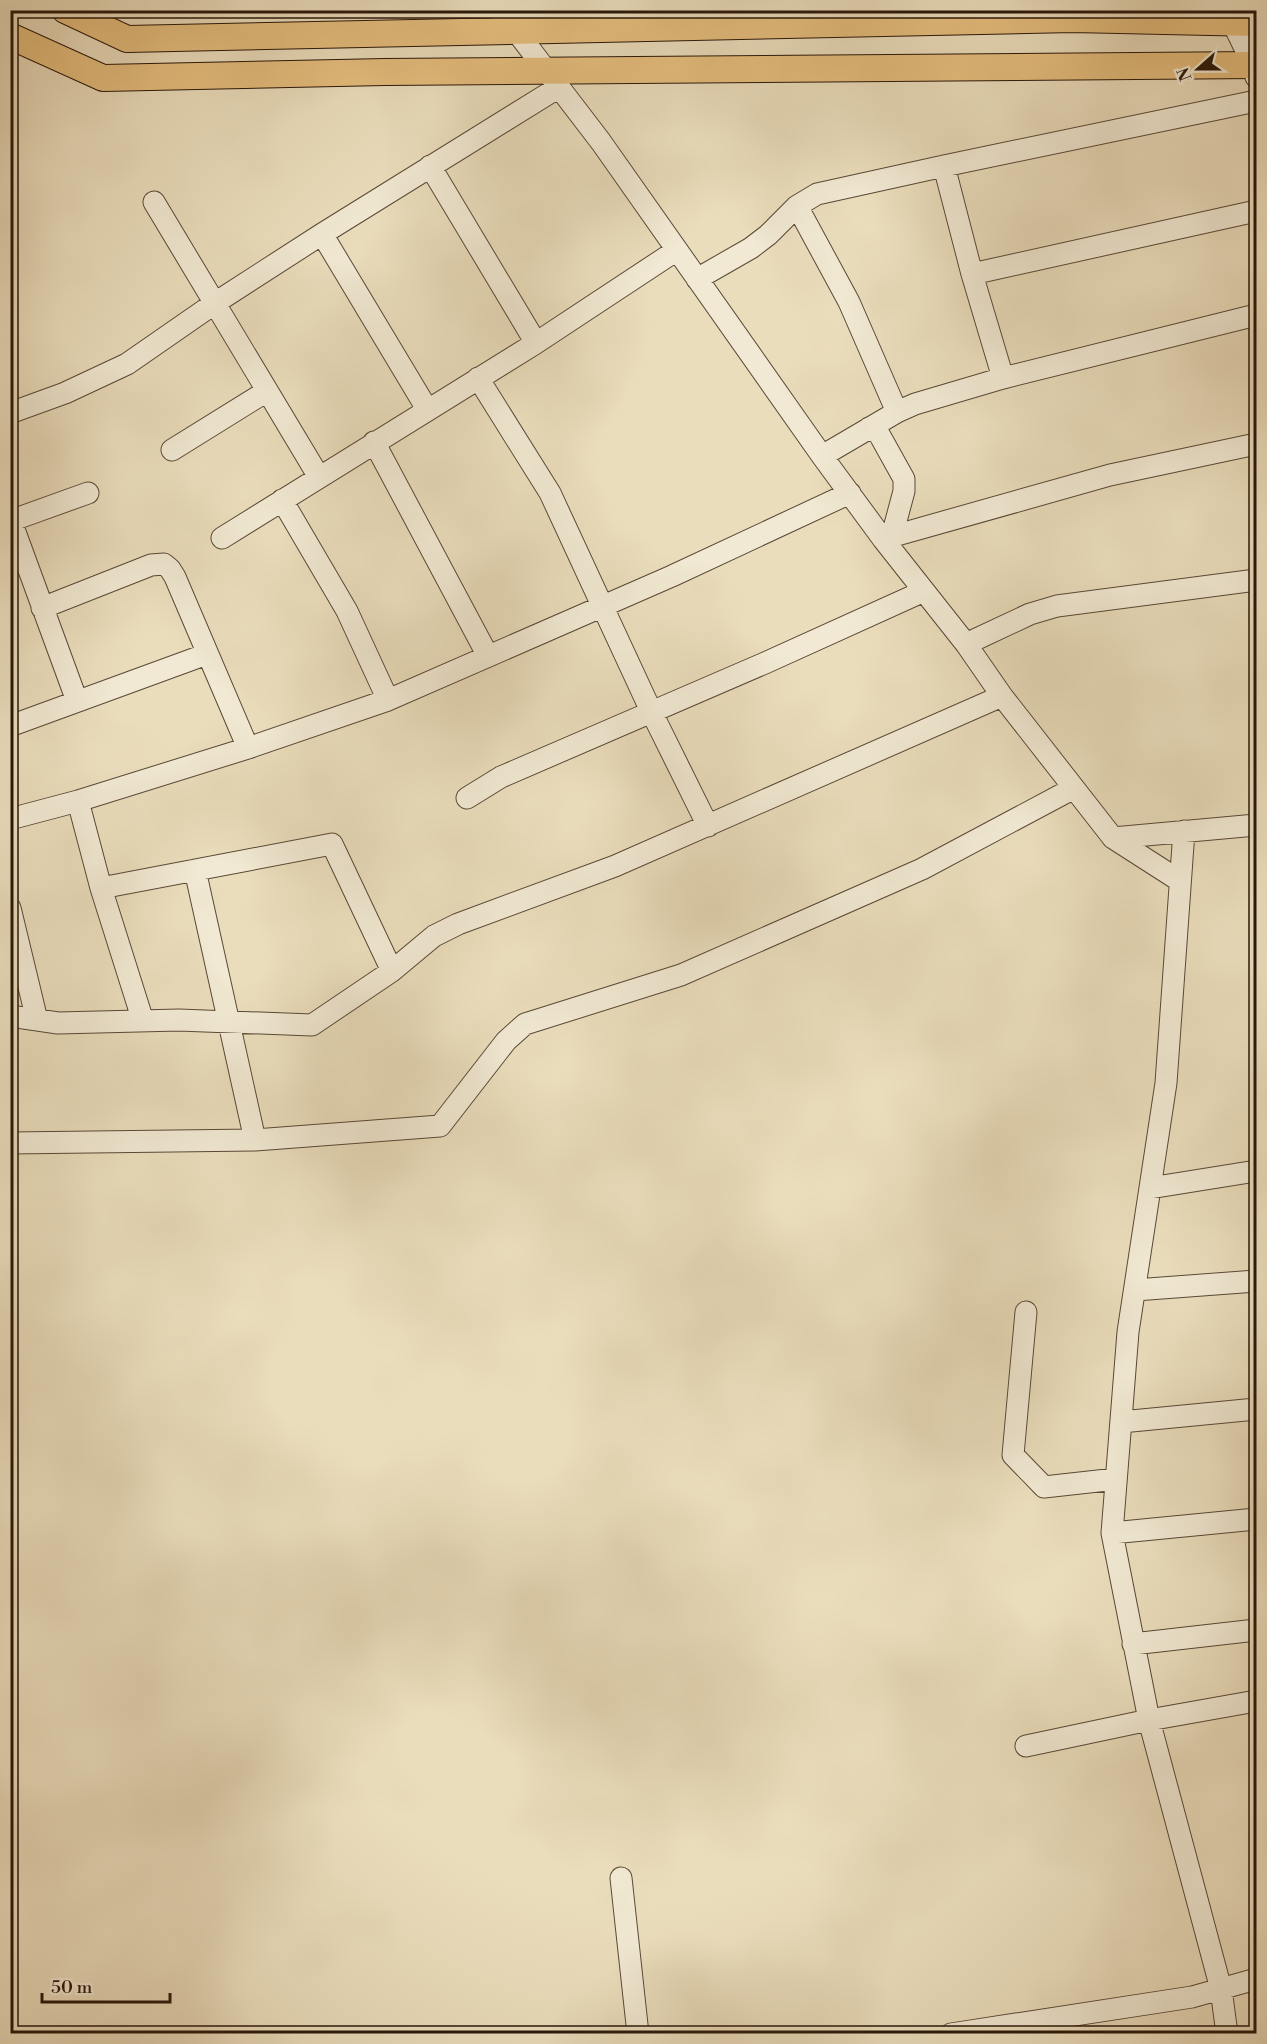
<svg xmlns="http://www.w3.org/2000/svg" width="1267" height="2044" font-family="'Libre Bodoni',serif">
  <rect width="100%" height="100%" fill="#eaddbc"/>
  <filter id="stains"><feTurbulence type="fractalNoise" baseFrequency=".00333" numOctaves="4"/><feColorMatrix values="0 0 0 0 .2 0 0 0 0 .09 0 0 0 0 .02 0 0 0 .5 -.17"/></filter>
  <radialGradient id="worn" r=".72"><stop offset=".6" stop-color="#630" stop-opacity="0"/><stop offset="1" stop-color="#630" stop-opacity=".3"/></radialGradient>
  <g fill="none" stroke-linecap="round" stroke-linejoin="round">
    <defs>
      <path id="minor" d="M500 10 601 142 822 456 883 539 966 644 1002 696 1113 838 1256 825
        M1227 11 1253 65 1256 77
        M430 166 536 343
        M944 166 972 274 1003 378
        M154 202 319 477
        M797 206 849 302 897 412
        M322 234 427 409
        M972 274 1256 211
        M697 279 751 248 768 235 797 206 817 194 944 166 1256 101
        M478 378 550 493 651 711 708 826
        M10 413 65 393 127 364 215 303 322 234 559 87
        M869 428 879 434 904 479V491L892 536
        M374 442 488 656
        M172 450 267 391
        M822 456 897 412 915 404 1003 378 1256 315
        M282 500 347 611 388 700
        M10 521 88 493
        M11 521 77 701
        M222 538 536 343 677 250
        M883 539 1110 475 1256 444
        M42 608 151 565 164 564 170 569 175 577 248 748
        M966 644 1030 614 1057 606 1256 580
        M10 726 207 654
        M467 798 501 777 765 663 924 591
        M78 801 101 888 143 1021
        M10 819 78 801 248 748 388 700 672 576 850 493
        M1184 831 1166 1083 1128 1332 1112 1533 1256 1519
        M1113 838 1180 881
        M195 870 255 1140
        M101 888 332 844 392 971
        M10 908 37 1020
        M10 1016 58 1023 179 1020 312 1025 392 971 434 936 458 924 615 866 1002 696
        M10 1143 255 1140 440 1126 506 1041 525 1024 681 975 922 869 1074 788
        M1150 1188 1256 1171
        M1135 1290 1256 1281
        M1026 1312 1013 1455 1044 1487 1116 1479
        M1121 1422 1256 1409
        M1112 1533 1149 1720 1221 1989 1227 2034
        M1133 1644 1256 1630
        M1026 1746 1149 1720 1256 1701
        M621 1878 638 2034
        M951 2034 1192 1997 1256 1979"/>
      <path id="major" d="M65 10 127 39 1073 19 1256 23
        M10 36 103 78 385 72 1256 65"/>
    </defs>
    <use href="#minor" stroke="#594836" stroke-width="23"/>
    <use href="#major" stroke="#29170a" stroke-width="28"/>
    <use href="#minor" stroke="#f1e9d3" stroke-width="21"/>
    <use href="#major" stroke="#e5be7e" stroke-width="26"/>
  </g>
  <rect width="1267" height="2044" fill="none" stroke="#eaddbc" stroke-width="36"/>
  <rect x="12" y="12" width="1243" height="2020" fill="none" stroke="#29170a" stroke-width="3"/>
  <rect x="18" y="18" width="1231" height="2008" fill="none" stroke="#29170a" stroke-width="1.5"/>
  <g transform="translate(1198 69) rotate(249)" stroke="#f1e9d3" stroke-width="4.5" paint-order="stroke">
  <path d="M0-4.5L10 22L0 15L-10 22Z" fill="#29170a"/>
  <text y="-9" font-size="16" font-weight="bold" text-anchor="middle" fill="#29170a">N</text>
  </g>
  <path d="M42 1993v9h128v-9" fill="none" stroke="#29170a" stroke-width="3"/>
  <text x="51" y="1993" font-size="18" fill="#29170a" stroke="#f1e9d3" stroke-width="4.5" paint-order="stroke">50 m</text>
  <rect width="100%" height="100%" filter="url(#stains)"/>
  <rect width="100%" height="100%" fill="url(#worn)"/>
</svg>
